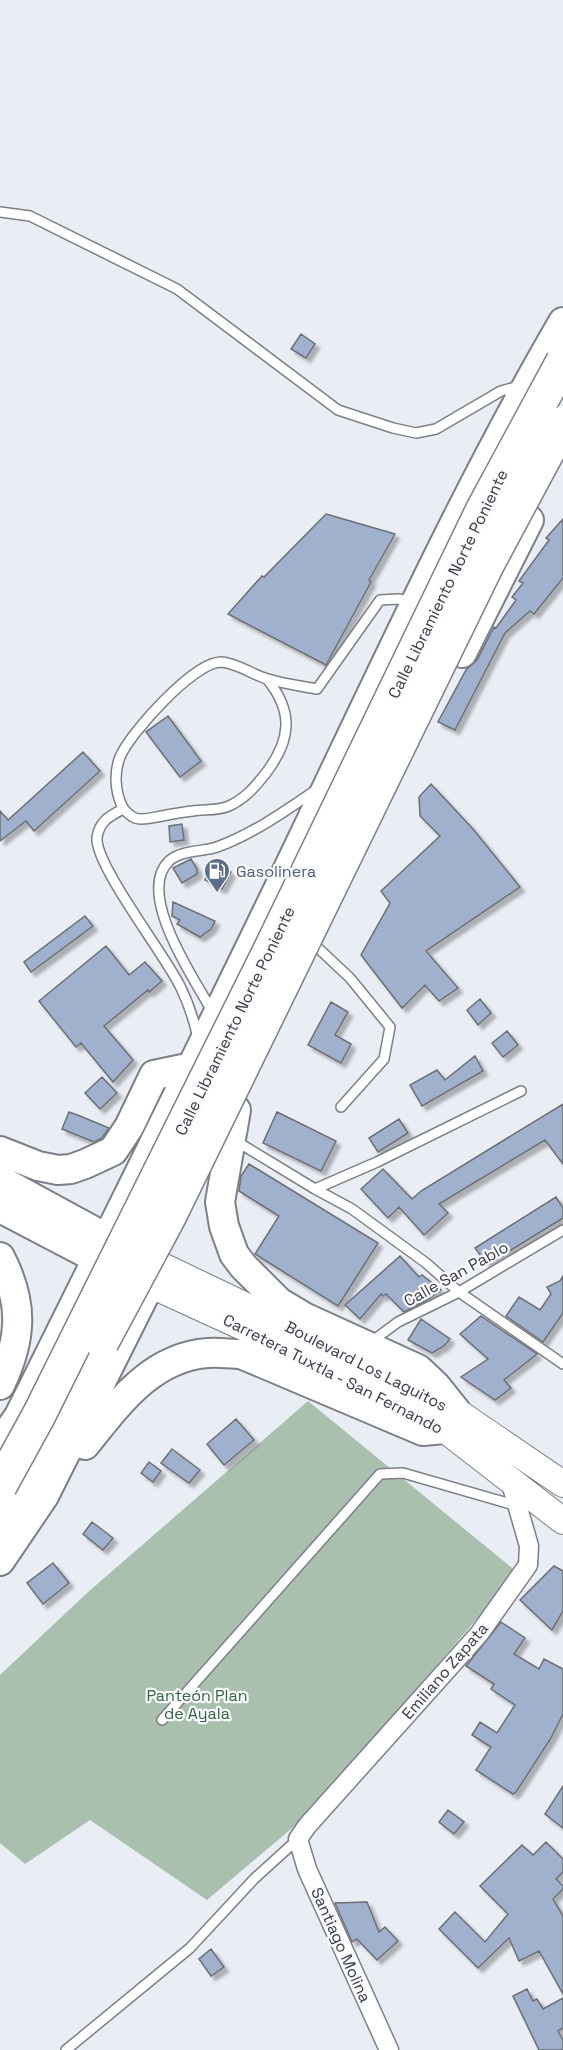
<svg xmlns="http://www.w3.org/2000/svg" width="563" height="2050" font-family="'Space Grotesk',sans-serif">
  <defs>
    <filter id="shadow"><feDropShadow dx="4.5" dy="4.5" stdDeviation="1.5" flood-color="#0004"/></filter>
  </defs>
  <rect width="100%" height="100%" fill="#e9edf4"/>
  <path fill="#a9c0ae" d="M308 1401 517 1572 310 1813 207 1900 90 1820 25 1864 0 1843V1675L87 1593Z"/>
  <path fill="#a0b1ce" stroke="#6c6f74" stroke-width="1.5" filter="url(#shadow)" d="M301 334 315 344 306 358 291 349Z
    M326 514 395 534 369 580 371 582 326 665 228 614 262 576 264 577Z
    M563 519V578L534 614 530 611 505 633 455 730 438 722 466 670 477 660 494 627 496 628 516 600 512 597 523 583 519 581 549 540 546 538Z
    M168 716 201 761 180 777 146 732Z
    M83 752 100 771 34 831 26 821 0 841V811L8 820Z
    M431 784 473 829 520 887 426 951 458 988 439 1001 425 985 402 1008 361 955 390 903 381 891 440 836 420 816 419 797Z
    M182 824 184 840 170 842 169 826Z
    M191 859 197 869V874L182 883 173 868Z
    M213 863 231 872 222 889 205 880Z
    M173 902 215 921 211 929 200 937 177 924 180 920 172 916Z
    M85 916 93 926 31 972 24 962Z
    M106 946 129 975 145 962 162 981 149 992 148 990 104 1026 133 1060 113 1082 81 1043 76 1047 39 1001Z
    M480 999 491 1013 478 1025 467 1010Z
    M331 1002 348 1012 335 1035 351 1044 341 1063 308 1045Z
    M507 1031 518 1045 503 1057 492 1043Z
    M475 1056 483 1071 422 1106 410 1085 437 1070 445 1080Z
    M102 1077 117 1093 100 1109 85 1093Z
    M563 1104V1164L545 1140 439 1204 448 1213 424 1235 399 1207 388 1218 361 1189 383 1169 412 1199 421 1191Z
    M69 1112 80 1116 109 1128 102 1138 94 1142 62 1129Z
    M277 1112 336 1141 321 1171 263 1143Z
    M399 1119 408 1133 378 1152 369 1138Z
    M249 1164 378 1243 338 1306 255 1254 279 1216 239 1191 241 1176Z
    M556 1197 563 1208V1218L503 1255 502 1253 486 1263 475 1248Z
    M400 1256 419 1277 422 1275 441 1290 427 1300 404 1312 386 1294 383 1296 381 1294 360 1319 345 1305Z
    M563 1276V1313L543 1342 506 1316 519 1297 540 1310 551 1294 547 1287 560 1281Z
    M481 1316 537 1354 504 1380 511 1388 495 1400 461 1377 488 1359 460 1334Z
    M421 1319 450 1339 444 1346 432 1353 408 1340Z
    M236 1419 254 1440 224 1465 207 1444Z
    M172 1449 200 1470 189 1483 161 1463Z
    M149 1462 161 1471 153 1482 141 1473Z
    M92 1522 113 1538 103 1550 83 1534Z
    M53 1563 69 1583 43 1604 27 1583Z
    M554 1566 563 1571V1611L552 1630 520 1600Z
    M501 1622 525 1638 514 1654 539 1669 544 1659 563 1669V1714L551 1738 516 1792 513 1794 476 1770 491 1747 472 1735 480 1722 497 1733 515 1705 491 1689 494 1684 466 1666Z
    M563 1786V1828L545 1814Z
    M448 1810 464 1822 454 1834 439 1822Z
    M546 1842 563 1859V1872L556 1879 563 1886V1889L553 1899 563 1916V1994L539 1951 519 1961 509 1938 478 1968 439 1929 455 1912 485 1942 508 1914 480 1886 522 1845 533 1855Z
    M367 1902 379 1932 385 1927 398 1941 377 1960 357 1939 352 1942 335 1903Z
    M211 1949 224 1967 211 1976 199 1959Z
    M527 1989 533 2001 537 1999 543 2009 563 1998V2028L558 2031 563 2040V2050H539L513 1996Z"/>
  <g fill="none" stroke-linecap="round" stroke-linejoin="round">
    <defs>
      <path id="lane" d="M0 212 30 216 177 289 338 410 393 428 416 433 436 429 501 391 519 386
        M267 679C294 712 291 740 266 773 255 787 246 798 229 806 218 811 205 809 193 811 183 812 172 814 162 816 154 817 143 821 135 818 130 816 124 810 122 806 115 791 114 772 120 757 130 733 194 662 221 662 238 663 252 675 268 679 284 684 301 686 317 689L380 600 398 599 413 601
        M123 809C110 816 99 821 97 838 95 865 165 955 180 986 188 1002 194 1020 198 1038
        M317 947 350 978 390 1027 384 1059 341 1107
        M212 1011C195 980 135 894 169 861 181 850 202 852 217 847 253 834 285 811 316 790
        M236 1141 315 1189 352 1209 426 1263 459 1292 563 1364
        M315 1189 377 1162 521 1091
        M371 1342 398 1322 459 1292 563 1230
        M162 1720 380 1474 403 1473 518 1506
        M66 2050 190 1948 254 1879 298 1839"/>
      <path id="street" d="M389 2050 307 1869 298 1839 307 1826 479 1634 528 1565 529 1546 510 1480"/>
      <path id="secondary" d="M160 1265 340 1351 456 1411 563 1484
        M151 1285 280 1344 444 1429 563 1521"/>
      <path id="primary" d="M462 653 529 520
        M236 1110 220 1202 224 1226 234 1254 243 1266 279 1302 304 1317 418 1369 436 1386 456 1411
        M0 1151 38 1166 58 1170 71 1169 85 1164 113 1151 129 1127 154 1075 192 1067
        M0 1180 123 1247
        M0 1208 113 1267
        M0 1257C24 1303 22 1339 0 1385
        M0 1443 19 1416C113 1227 207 1038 298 848 383 671 464 492 563 322
        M85 1445C118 1404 151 1357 208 1353 219 1352 230 1354 241 1354L423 1431 444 1429
        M0 1561 44 1496 157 1270"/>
      <path id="highway" d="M0 1530 43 1461 102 1342"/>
    </defs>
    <use href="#lane" stroke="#7c8086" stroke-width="12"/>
    <use href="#street" stroke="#7c8086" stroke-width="21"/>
    <use href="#secondary" stroke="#7c8086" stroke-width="28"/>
    <use href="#primary" stroke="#7c8086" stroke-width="32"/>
    <use href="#highway" stroke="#7c8086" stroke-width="36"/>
    <use href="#lane" stroke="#fff" stroke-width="9"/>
    <use href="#street" stroke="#fff" stroke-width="18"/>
    <use href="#secondary" stroke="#fff" stroke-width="26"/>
    <use href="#primary" stroke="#fff" stroke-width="28"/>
    <use href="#highway" stroke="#fff" stroke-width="33"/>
    <defs>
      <path id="highway-bridge" d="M102 1342 169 1217 487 565 563 423
        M0 1486 39 1415 269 952 483 509 563 361"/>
    </defs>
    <use href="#highway-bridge" stroke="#7c8086" stroke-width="36" stroke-linecap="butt"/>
    <use href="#highway-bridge" stroke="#fff" stroke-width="33"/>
  </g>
  <defs>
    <symbol id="fuel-pin" viewBox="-11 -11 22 30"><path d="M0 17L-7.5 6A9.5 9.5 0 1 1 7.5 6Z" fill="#5c6f8a" stroke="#f8fafe"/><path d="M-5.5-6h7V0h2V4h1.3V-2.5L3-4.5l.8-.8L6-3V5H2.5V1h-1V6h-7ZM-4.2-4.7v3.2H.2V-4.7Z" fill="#fff"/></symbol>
  </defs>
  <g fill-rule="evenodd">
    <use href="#fuel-pin" x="202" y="856" width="30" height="40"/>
  </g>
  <g text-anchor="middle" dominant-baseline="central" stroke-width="4.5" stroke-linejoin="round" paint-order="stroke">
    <g font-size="16" fill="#3a3b3e" stroke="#f8fafe">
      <text transform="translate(448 584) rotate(-64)">Calle Libramiento Norte Poniente</text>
      <text transform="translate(235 1021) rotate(-64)">Calle Libramiento Norte Poniente</text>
      <text transform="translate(456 1274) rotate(-29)">Calle San Pablo</text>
      <text transform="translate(366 1366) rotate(27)">Boulevard Los Laguitos</text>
      <text transform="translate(333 1374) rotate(27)">Carretera Tuxtla - San Fernando</text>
      <text transform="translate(445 1671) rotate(-49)">Emiliano Zapata</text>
      <text transform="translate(341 1945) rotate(66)">Santiago Molina</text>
    </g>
    <g font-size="16" fill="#4e5e75" stroke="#f8fafe" text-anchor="start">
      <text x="236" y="871">Gasolinera</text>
    </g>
    <g font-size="16" fill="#346341" stroke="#f8fafe">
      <text x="197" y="1695">Panteón Plan<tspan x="197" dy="18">de Ayala</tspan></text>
    </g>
  </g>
</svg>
